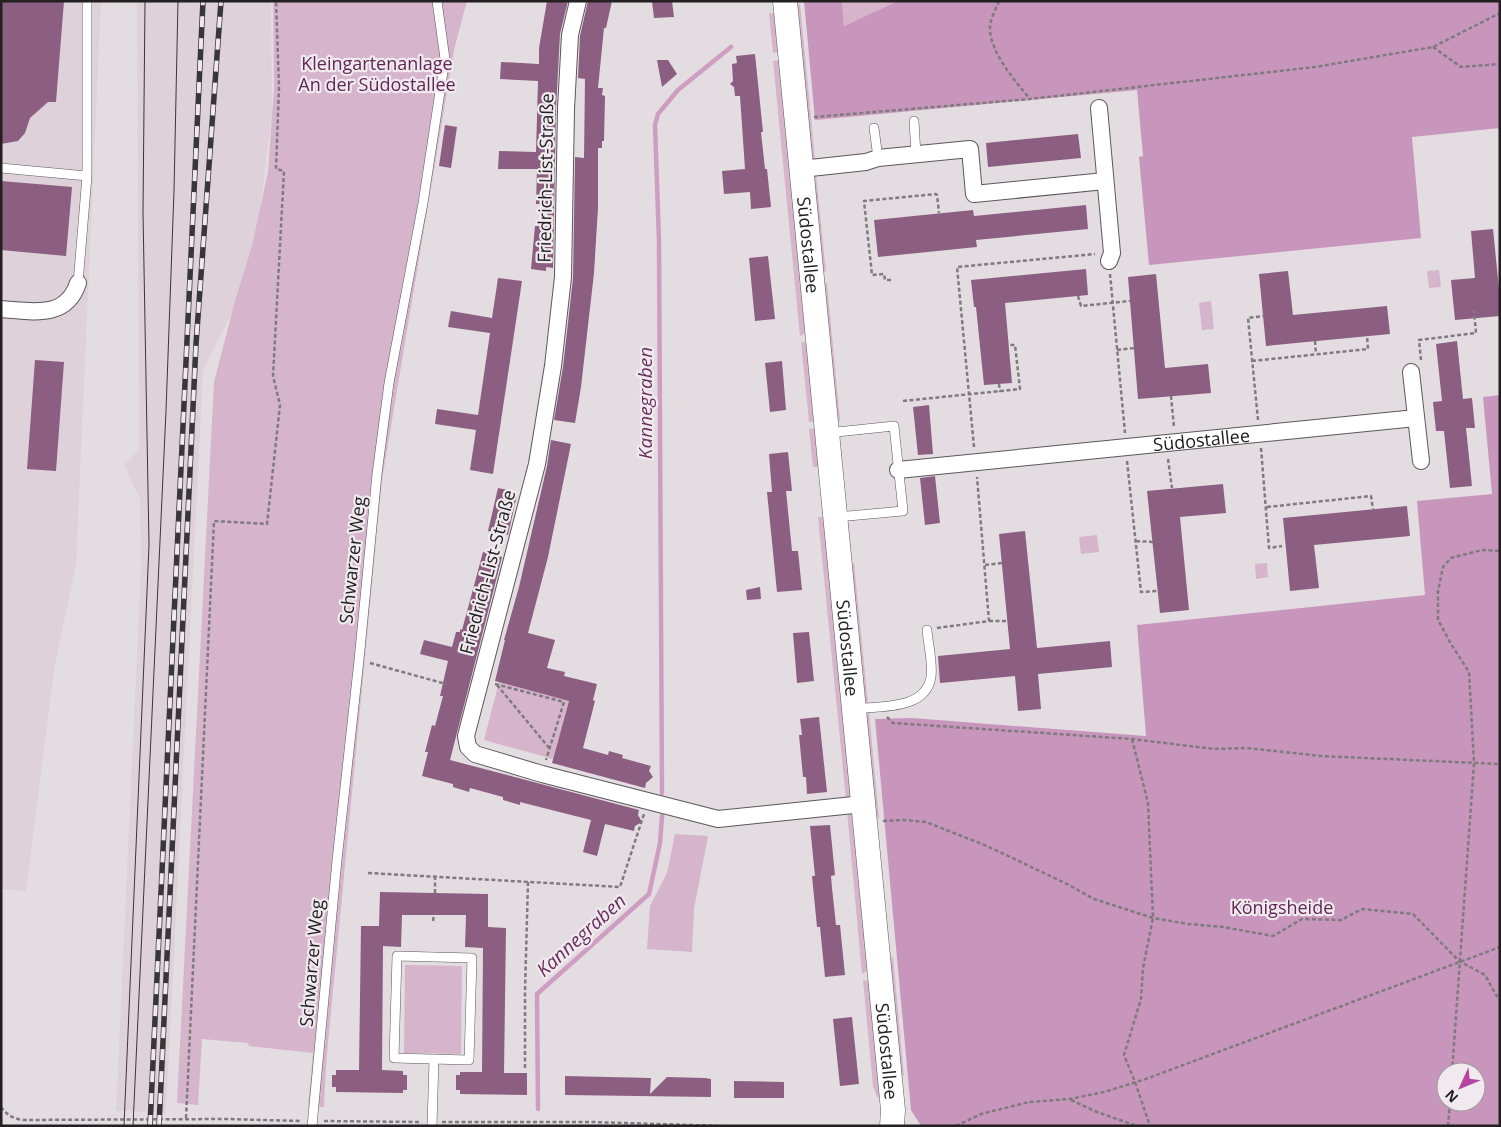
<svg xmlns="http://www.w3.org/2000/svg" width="1501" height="1127" font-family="'Open Sans',sans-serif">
  <rect width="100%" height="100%" fill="#e3dde1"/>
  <path fill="#ded1da" d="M1 1H101L76 565 55 664 26 891 1 889Z
    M137 1H271L272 111 253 271 203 371 166 1114 160 1112 116 1111 141 567 140 499 124 465 139 450Z"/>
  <path fill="#d5b4cc" d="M273 1H467L454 50 382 480 326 1064 324 1107H308L313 1053 249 1046 248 1043 202 1039 198 1105 177 1103 214 382 235 301 252 246 268 172 274 87Z
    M842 1H898L844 26Z
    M800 4 815 159 810 157 795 6Z
    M769 13 776 14 780 51 773 53Z
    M781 60 807 333 800 336 773 61Z
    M816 174 826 272 821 270 812 177Z
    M1439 270 1441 287 1429 288 1427 271Z
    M822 283H827L840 420 836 423Z
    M1211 301 1214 329 1202 330 1199 303Z
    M801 342 808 343 816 421 809 422Z
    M816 428 820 467H813L809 429Z
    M818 517H825L852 797 846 800Z
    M1097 535 1099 552 1081 554 1079 537Z
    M854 563 868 703 863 701 850 567Z
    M1267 563 1268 577 1256 579 1255 564Z
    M499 682 569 701 553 759 484 740Z
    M869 712 879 818 874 819 864 716Z
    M847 811 853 813 869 970 862 974Z
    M675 834 708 836 694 909 692 952 647 949 650 906 667 873Z
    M893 957 904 1076 899 1072 888 961Z
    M405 965 462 966 461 1054 404 1053Z
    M863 980 869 981 881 1097H877L873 1086Z"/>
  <path fill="#c896bc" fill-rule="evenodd" d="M804 1H842L844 26 898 1H1500V128L1412 137 1421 238 1149 265 1139 157 1143 156 1137 90 815 120Z
    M1500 395V1126H921L911 1110 875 719 912 718 1146 736 1137 625 1425 595 1417 501 1492 494 1483 397ZM1446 1072H1476V1102H1446Z"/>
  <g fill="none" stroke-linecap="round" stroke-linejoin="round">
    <path stroke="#cf9dc2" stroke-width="4.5" d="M662 793 659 242 655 125 658 114 678 90 731 47
      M538 1109 537 994 649 894 660 843 662 816"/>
  </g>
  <path fill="#8c5e81" d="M1 1H64L56 102H48L30 118 25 133 18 141 1 144Z
    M547 1H568L560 34 556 109 553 268 546 267V271L531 269 535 226H547L548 204H536L537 169H498L499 151 536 152 538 81 500 79 501 62 539 64V48Z
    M588 1H612L606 28H604L598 88H603L602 95 605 96 604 141H602V148H598V208L594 273 581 387 575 423 554 420 563 367 573 278 575 157 584 158 585 79 578 78 580 36Z
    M652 1H672L674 17 654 18Z
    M755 54 763 132H761L765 169H767L771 207 751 209 750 192 724 194 722 171 745 169 740 96H735L734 87 730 84 733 81 732 64 737 63 736 56Z
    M657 60H668L677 74 662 87Z
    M445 125 457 127 451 168 439 166Z
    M1078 134 1081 158 988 167 986 143Z
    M1 181 72 187 66 256 1 250Z
    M1086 205 1088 229 976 240 977 247 878 257 874 220 973 210 974 216Z
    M1493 229 1500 299V316L1455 320 1451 280 1475 278 1471 231Z
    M768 256 775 319 755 321 749 258Z
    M1086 269 1088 295 1005 303 1012 383 984 385 976 307H974L971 280Z
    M1288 271 1293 315 1387 306 1390 334 1266 346 1259 274Z
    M1156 274 1165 368 1208 364 1211 393 1138 399 1128 277Z
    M498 278 522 281 493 474 470 470 476 430 435 424 437 409 478 415 490 333 448 327 451 311 492 318Z
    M1457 341 1463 399 1472 398 1475 428H1466L1472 486 1450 488 1444 431H1436L1433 402 1442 401 1436 344Z
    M35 360 64 362 56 471 27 469Z
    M782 361 786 410 770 412 765 363Z
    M929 405 933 454 918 455 913 407Z
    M551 440 571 444 548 557 528 633 555 640 547 668 565 672 564 676 597 684 593 700 595 701 583 748 608 755 609 751 623 755 622 758 651 766 649 771 653 777 646 783 645 788 552 763 569 701 495 681 505 640H504L519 587 547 466Z
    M788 452 792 491H786L792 551H798L802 590 777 592 767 492H772L769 454Z
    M935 476 940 523 925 525 920 478Z
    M1223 484 1226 513 1180 517 1189 610 1160 613 1147 491Z
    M498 488 512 491V494L517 495 508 535 488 531Z
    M1407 506 1410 536 1314 545 1319 588 1290 591 1283 518Z
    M1025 531 1037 648 1110 641 1112 667 1038 674 1041 709 1018 711 1015 676 940 683 938 656 1010 649 999 534Z
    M483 552 502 557 450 760 639 810 638 815 642 822 635 826 634 831 605 824 597 856 583 852 591 820 520 802V805L503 800V797L470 788 469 792 453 787V784L422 776 428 752H425L432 725 435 726 443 696H440L448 661 420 654 424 640 452 647 456 632H460V629L462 630Z
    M760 587 761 599 747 600 746 590Z
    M809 632 814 681 797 683 793 633Z
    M819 717 827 792 807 794 806 777H803L799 735H802L800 719Z
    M830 825 835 875 831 876 832 888 836 925H840L845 975 825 977 820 927H817L812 876H815L810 826Z
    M380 892 488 894V927L506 928 504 1073H527V1095L460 1094V1090H456V1075H460V1072H482L483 948 465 947 466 915H402L401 947 383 946 382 1070 403 1071V1075H407V1090H403V1093L336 1092V1087H332V1075H336V1070H359L361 926H379Z
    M852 1017 859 1084 840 1086 833 1019Z
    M565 1076 651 1078 650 1094 667 1077 705 1078 711 1079V1097L565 1095Z
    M734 1081 784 1082V1098H734Z"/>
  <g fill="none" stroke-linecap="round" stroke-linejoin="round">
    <defs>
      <path id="lane" d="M87 1V176
        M914 121 916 155
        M874 128 878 158
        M1 168 87 176 78 283
        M827 433 894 426 903 511 837 517
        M855 709C880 706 926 710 931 677 933 662 928 644 927 630
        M397 956 472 958 469 1060 394 1058Z
        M312 1126 337 860 359 660 377 474 389 383 423 203 445 59 437 1
        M432 1126 434 1059"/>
      <g id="street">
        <path d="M578 1 570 35 566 109 563 277 553 366 537 464 466 736 468 747 475 754 542 774 718 819 863 804"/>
        <path d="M1099 108 1112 253 1109 261"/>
        <path d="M801 169 866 162 878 158 970 149 974 194 1105 181"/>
        <path d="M1 309C31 311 66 320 78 283"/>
        <path d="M1411 372 1421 461"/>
        <path id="s1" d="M898 470 1416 418"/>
      </g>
      <g id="secondary">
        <path id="s2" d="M785 1 893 1110 892 1126"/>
      </g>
    </defs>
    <use href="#lane" stroke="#5b565a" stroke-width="10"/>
    <use href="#street" stroke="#5b565a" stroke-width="18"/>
    <use href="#secondary" stroke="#5b565a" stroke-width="25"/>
    <path stroke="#7f7b7d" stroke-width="2.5" stroke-dasharray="4 2.5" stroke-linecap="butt" d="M999 1C996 9 990 19 990 27 989 51 1015 81 1030 99
      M1433 47 1461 67 1500 64
      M814 117 1030 99 1315 67 1433 47 1500 13
      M1110 274 1125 433
      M891 280H885L884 274 872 275 864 201 936 194 937 195 939 213
      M1078 296 1081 306 1130 301
      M1315 341 1316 354
      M1117 350 1135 348
      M1421 360 1419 340 1476 333 1474 310
      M1252 361 1368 349 1367 336
      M999 384 1000 392
      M1171 396 1174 427
      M903 401 1020 389 1015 345H1009
      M1258 420 1248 318 1263 316
      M974 447 957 267 1095 254
      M1261 448 1269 548 1282 546
      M1168 459 1172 488
      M1127 461 1141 592 1158 591
      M1267 507 1371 496 1373 509
      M1136 541 1153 542
      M985 565 1002 563
      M989 621H1007
      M937 628 989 621 977 477
      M370 663 446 684
      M495 684 564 702 546 760
      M497 685 550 749
      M887 717 893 723 1132 739 1214 749 1247 748 1321 756 1500 764
      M1132 739 1148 803 1153 918 1143 968 1141 999 1124 1055 1135 1082 1150 1126
      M883 821 903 820 926 822 987 846 1067 884 1094 899 1153 918 1188 924 1223 927 1273 936 1302 919 1341 920 1362 909 1413 914 1459 961 1485 975 1496 995 1500 999
      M368 873 620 887 644 814
      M435 893V876
      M433 921 434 915
      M525 1068V991L528 882
      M1452 1072 1474 763 1469 672 1451 644 1438 620V591L1443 567 1451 558 1482 550 1500 551
      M1071 1100 1097 1112 1137 1126
      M1 1107C7 1115 12 1118 22 1120L226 1119 301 1121
      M186 1118 214 521 267 524 280 405 273 376 284 171 276 169 279 87 276 1
      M324 1121 421 1122
      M442 1122H592L723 1126
      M956 1126 981 1114 1029 1102 1070 1099 1104 1092 1143 1080 1500 947
      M1448 1126 1450 1102"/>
    <use href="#lane" stroke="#fff" stroke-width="9"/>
    <use href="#street" stroke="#fff" stroke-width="16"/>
    <use href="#secondary" stroke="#fff" stroke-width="24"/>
    <path stroke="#393638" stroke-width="1" d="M124 1126 149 545 143 212 145 1
      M133 1126 166 411 174 191 178 1"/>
    <defs>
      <path id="rail" d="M150 1126 203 1
        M159 1126 196 344 221 1"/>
    </defs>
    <use href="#rail" stroke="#393638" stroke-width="5.5"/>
    <use href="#rail" stroke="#f0eaee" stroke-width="4" stroke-dasharray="11" stroke-linecap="butt"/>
  </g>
  <g text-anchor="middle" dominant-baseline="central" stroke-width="4.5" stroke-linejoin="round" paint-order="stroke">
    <g font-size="18" fill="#612656" stroke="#f0eaee">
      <text x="377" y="63">Kleingartenanlage<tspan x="377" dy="21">An der Südostallee</tspan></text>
      <text x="1282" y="907">Königsheide</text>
    </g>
    <g font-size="18" fill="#222021" stroke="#f0eaee">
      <text transform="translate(545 178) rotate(-89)">Friedrich-List-Straße</text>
      <text stroke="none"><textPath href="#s2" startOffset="245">Südostallee</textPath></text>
      <text stroke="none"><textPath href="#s1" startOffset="305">Südostallee</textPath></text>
      <text transform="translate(352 560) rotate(-84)">Schwarzer Weg</text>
      <text transform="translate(487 572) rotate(-75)">Friedrich-List-Straße</text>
      <text stroke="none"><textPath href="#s2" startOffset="650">Südostallee</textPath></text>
      <text transform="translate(311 963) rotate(-85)">Schwarzer Weg</text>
      <text stroke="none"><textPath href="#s2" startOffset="1055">Südostallee</textPath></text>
    </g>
    <g font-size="19" font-style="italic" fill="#6a2e5e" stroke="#f0eaee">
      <text transform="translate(645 403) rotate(-90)">Kannegraben</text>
      <text transform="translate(581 935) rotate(-42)">Kannegraben</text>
    </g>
  </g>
  <rect width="1501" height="1127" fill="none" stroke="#222021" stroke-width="5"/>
  <g transform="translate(1461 1087) rotate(226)"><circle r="24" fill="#f0eaee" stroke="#9e999c"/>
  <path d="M0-4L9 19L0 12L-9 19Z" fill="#b444a0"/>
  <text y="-8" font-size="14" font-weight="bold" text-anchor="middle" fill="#222021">N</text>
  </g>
</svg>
